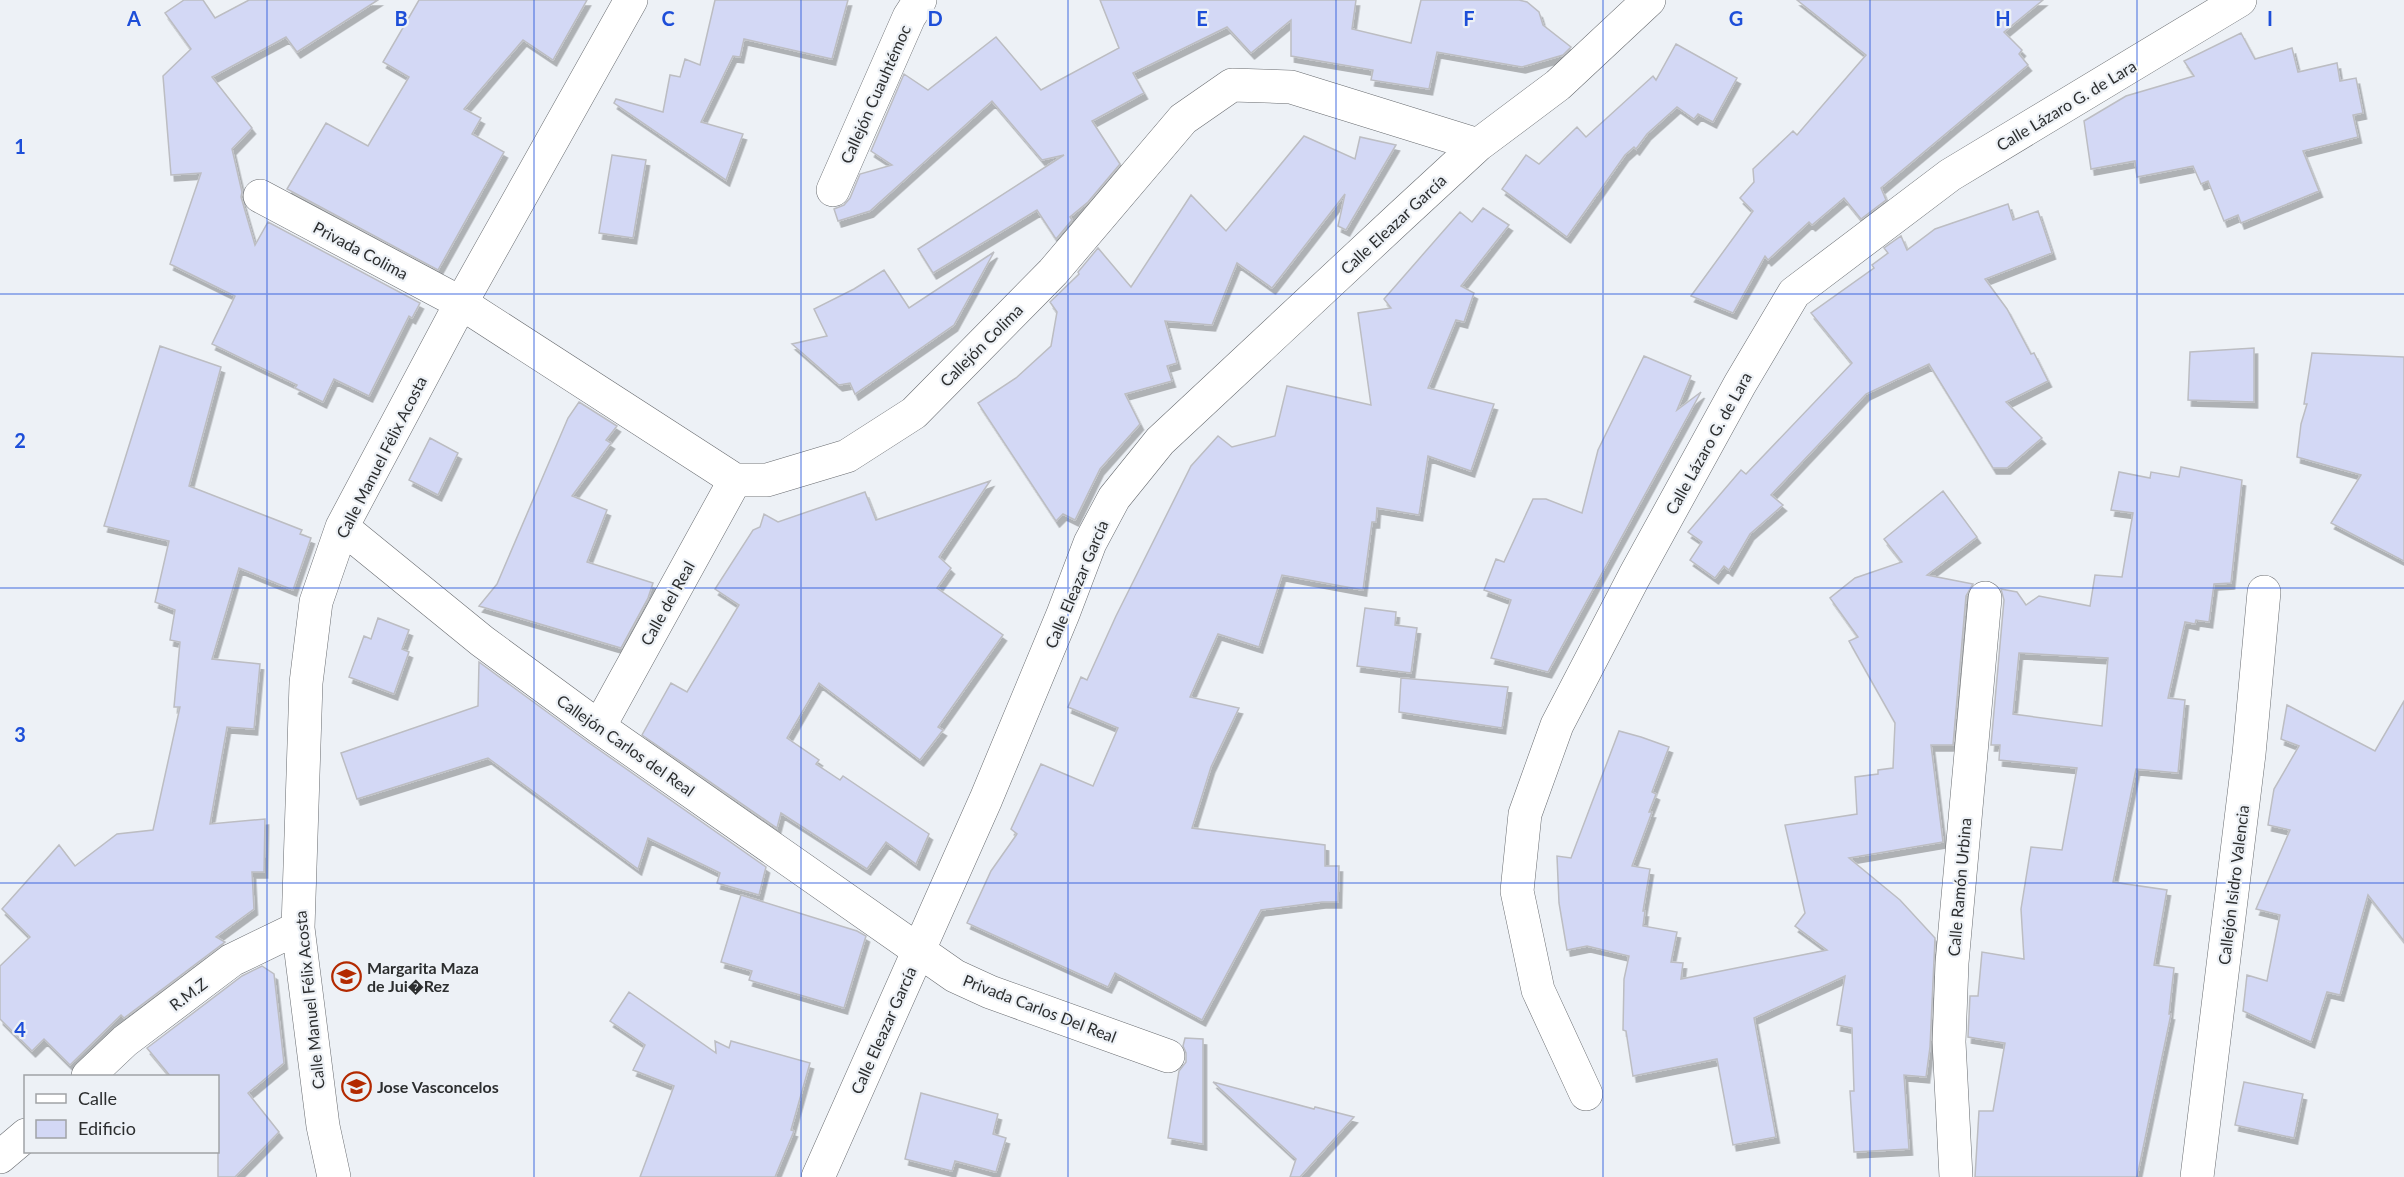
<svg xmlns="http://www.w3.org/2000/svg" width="2404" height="1177" font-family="Lato,sans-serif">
  <defs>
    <filter id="shadow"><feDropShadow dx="3.5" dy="6" stdDeviation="0" flood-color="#0004"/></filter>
  </defs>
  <rect width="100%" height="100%" fill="#edf1f6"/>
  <path fill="#d3d8f5" stroke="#bcbdc2" stroke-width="1.5" fill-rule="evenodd" filter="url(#shadow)" d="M184 0H203L215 18 249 0H378L297 52 286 37 212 77 252 128 232 149 242 192 241 197 255 245 268 222 420 303 412 318 409 316 369 396 334 379 323 402 295 388 297 385 212 344 235 296 170 264 201 173 171 175 163 76 191 49 165 13Z
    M419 0H587L553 60 523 40 464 109 481 118 472 134 504 152 438 270 287 189 326 123 368 146 409 77 383 62Z
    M715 0H848L832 59 744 39 740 57 733 56 701 122 743 134 726 180 614 103 616 99 663 112 670 75 680 77 685 59 700 65Z
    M1100 0H1356L1352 29 1411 43 1421 0H1519L1527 2 1539 12 1543 25 1571 47 1563 55 1522 67 1437 52 1429 89 1371 80 1373 70 1291 56V20L1251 53 1227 27 1133 73 1144 93 1092 121 1120 164 1088 202 1070 217 1072 220 1056 239 1037 210 933 273 918 249 1064 155 1042 160 992 101 870 211 838 221 834 209 844 205 850 198 860 174 892 165 871 151 904 74 928 90 996 37 1041 90 1119 48Z
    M1797 0H2043L2004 32 2022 50 2019 54 2028 65 1881 188 1886 200 1861 219 1844 198 1812 225 1809 222 1768 260 1765 256 1733 313 1691 296 1753 211 1740 198 1754 182 1753 169 1793 131 1797 135 1866 55Z
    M2241 33 2255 59 2292 48 2298 72 2337 63 2340 81 2356 78 2363 113 2353 115 2358 137 2303 151 2319 191 2241 223 2238 215 2224 221 2208 181 2201 184 2193 166 2137 177 2135 161 2091 169 2084 121 2126 96 2194 76 2184 61Z
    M1676 44 1737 78 1713 122 1698 114 1694 119 1677 107 1647 134 1636 149 1634 147 1625 155 1567 237 1502 189 1526 155 1539 164 1577 127 1586 137 1653 76 1656 80Z
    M1304 136 1355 159 1360 137 1396 145 1346 230 1338 226 1345 194 1272 288 1237 263 1212 325 1165 321 1177 363 1167 366 1172 381 1125 394 1140 424 1100 469 1075 520 1063 514 1056 521 978 403 1016 378 1051 346 1057 312 1050 302 1079 274 1078 272 1098 248 1131 287 1191 195 1226 231Z
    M612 155 646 160 633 238 599 233Z
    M2008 204 2013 220 2038 211 2052 253 1985 279 2007 309 2031 354 2034 353 2048 381 2006 402 2042 438 2007 468H1993L1929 364 1866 394 1771 495 1783 505 1750 534 1729 570 1724 566 1715 578 1690 560 1702 542 1688 532 1741 470 1746 474 1852 363 1811 313 1874 268 1872 265 1888 253 1884 248 1901 236 1907 250 1935 229Z
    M1483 208 1509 225 1461 286 1474 293 1464 322 1456 320 1428 388 1494 404 1471 471 1428 456 1419 515 1377 508 1376 522H1372L1363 590 1282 575 1259 647 1218 634 1190 697 1239 708 1211 767 1192 828 1325 845V866H1339L1338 902H1322L1261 910 1202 1020 1115 973 1108 987 967 923 991 871 1017 834 1011 829 1041 764 1093 786 1118 728 1068 707 1081 677 1087 680 1116 616 1191 466 1218 436 1232 447 1275 436 1287 386 1371 405 1358 313 1391 308 1384 299 1460 212 1472 222Z
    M994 252 954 325 855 394 850 383 839 385 792 344 827 336 814 309 854 289 884 270 909 308Z
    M160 346 221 367 189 486 302 530 300 534 311 538 293 590 239 568 212 659 260 664 254 729 227 727 210 824 265 819 264 872H252L254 909 216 937 225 942 124 1018 121 1015 70 1065 44 1039 32 1051 0 1019V966L30 937 2 909 59 845 75 866 117 834 153 830 180 707H174L180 642 170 640 175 610 155 602 169 541 104 526Z
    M2254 348V402L2188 400 2190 352Z
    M2312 353 2404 357V561L2331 523 2361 475 2297 457 2301 424 2307 404H2304Z
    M1644 356 1691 376 1677 410 1701 392 1548 672 1491 658 1511 600 1484 590 1496 559 1504 562 1533 499H1546L1582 513 1598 450Z
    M579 402 617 426 606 440 611 443 572 496 607 510 587 562 653 583 648 598 621 648 479 606 497 584 568 418Z
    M430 438 458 453 438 495 409 480Z
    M2181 467 2242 480 2231 583 2214 584 2209 622 2196 620 2195 624 2185 622 2168 698 2185 700 2178 773 2136 769 2113 882 2167 890 2154 965 2174 968 2169 1014H2171L2137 1177H1975L1979 1111H1993L2005 1043 1968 1037 1970 996H1978L1982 952 2024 959 2021 909 2031 847 2062 850 2077 768 1999 760 2000 745H1991L2004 600 2001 589 2017 592 2026 605 2039 596 2090 606 2095 575 2122 577 2133 513 2111 510 2119 472 2150 478 2151 472 2179 477ZM2019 653 2108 658 2102 726 2013 714Z
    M990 481 939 557 951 568 937 588 1003 635 938 727 943 730 920 760 819 683 787 738 819 760 816 764 840 780 843 776 929 834 916 864 886 842 867 869 781 813 777 828 642 735 671 683 687 692 739 605 715 589 753 530 760 527 764 514 778 522 865 492 876 520Z
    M1943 491 1977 537 1927 575 1973 584 1966 596 1953 745H1931L1943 842 1849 858 1900 900 1935 938 1930 1047 1926 1077 1904 1075 1909 1149 1854 1152 1850 1091H1854L1852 1028 1837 1025 1845 976 1754 1018 1776 1137 1733 1145 1717 1059 1633 1076 1626 1031 1623 1030 1624 979 1629 956 1587 946 1567 950 1559 903 1557 856 1571 858 1619 731 1641 737 1669 747 1652 792 1656 794 1649 812H1652L1632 866 1650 869 1643 911H1645L1643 926 1677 932 1671 962 1683 963 1681 979 1827 950 1795 926 1805 913 1785 825 1857 814 1855 777 1878 774V770L1893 768 1895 723 1849 641 1858 637 1830 598 1855 578 1902 562 1884 539Z
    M1365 608 1396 612 1395 625 1417 628 1411 673 1357 666Z
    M378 618 409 630 402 649 409 652 394 694 349 677 364 636 371 639Z
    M479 662 588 742 766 867 759 895 717 883 720 873 648 838 638 869 488 758 357 799 341 753 478 706Z
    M1401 678 1508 687 1502 728 1399 712Z
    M2404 701V941L2368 895 2340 995 2327 992 2311 1042 2243 1011 2247 975 2267 981 2280 915 2256 909 2290 830 2268 825 2274 789 2299 746 2281 739 2287 705 2375 751Z
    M741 895 857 931 866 936 844 1008 749 980 752 971 721 962Z
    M262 966 274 974 284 1063 248 1093 279 1132 235 1177H218V1077H171L147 1048 242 976Z
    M629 992 716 1053 715 1041 729 1048 731 1041 810 1063 791 1130 794 1131 775 1177H640L674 1086 633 1070 645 1045 610 1021Z
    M1185 1038 1203 1039V1144L1168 1138 1179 1071 1186 1062V1053L1183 1046Z
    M1213 1082 1314 1109 1315 1107 1354 1117 1300 1177H1290L1296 1159Z
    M2244 1082 2303 1094 2294 1138 2235 1125Z
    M921 1093 998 1114 993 1134 1006 1138 996 1172 955 1161 952 1171 905 1159Z"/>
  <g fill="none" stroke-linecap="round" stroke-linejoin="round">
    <defs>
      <path id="street" d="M833 190 909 17 920 0
        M260 196 461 303 735 480H767L847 456 914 413 1053 272 1183 119 1232 85 1291 87 1478 145
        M342 527 482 641 599 727 955 976 990 992 1168 1056
        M599 727 735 480
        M88 1076 125 1041 232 960 298 928
        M1586 1094 1538 990 1517 891 1525 814 1557 725 1634 577 1740 384 1794 293 1950 175 2240 0
        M0 1157 26 1135
        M334 1177 323 1126 298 928 306 683 316 602 342 527 461 303 631 0
        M818 1177 986 799 1063 614 1090 543 1114 498 1160 441 1400 217 1478 145 1558 85 1649 0
        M1956 1177 1949 1042 1952 963 1985 598
        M2197 1177 2249 754 2264 592"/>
    </defs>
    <use href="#street" stroke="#696c70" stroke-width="34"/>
    <use href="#street" stroke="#fff" stroke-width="33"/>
  </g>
  <path fill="none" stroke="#1d4ed8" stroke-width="1.5" stroke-opacity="0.55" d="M267 0V1177M534 0V1177M801 0V1177M1068 0V1177M1336 0V1177M1603 0V1177M1870 0V1177M2137 0V1177M0 294H2404M0 588H2404M0 883H2404"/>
  <defs>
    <symbol id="school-ring" viewBox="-11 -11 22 22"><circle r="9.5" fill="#edf1f6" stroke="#b32900" stroke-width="1.5"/><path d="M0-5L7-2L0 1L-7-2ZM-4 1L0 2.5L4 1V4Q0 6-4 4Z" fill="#b32900"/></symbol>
  </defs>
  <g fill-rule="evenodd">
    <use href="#school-ring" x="330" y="960" width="33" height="33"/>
    <use href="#school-ring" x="340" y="1070" width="33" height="33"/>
  </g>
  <g text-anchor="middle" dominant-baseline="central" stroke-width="4.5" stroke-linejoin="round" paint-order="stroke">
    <g font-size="16" fill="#2c2e2f" stroke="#edf1f6">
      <text transform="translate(875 94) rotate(-66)">Callejón Cuauhtémoc</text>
      <text transform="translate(2066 105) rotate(-31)">Calle Lázaro G. de Lara</text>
      <text transform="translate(1393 224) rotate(-43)">Calle Eleazar García</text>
      <text transform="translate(361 250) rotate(28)">Privada Colima</text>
      <text transform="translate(981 345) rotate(-45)">Callejón Colima</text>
      <text transform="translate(1708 443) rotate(-61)">Calle Lázaro G. de Lara</text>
      <text transform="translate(381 457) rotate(-63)">Calle Manuel Félix Acosta</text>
      <text transform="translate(1076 584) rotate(-67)">Calle Eleazar García</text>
      <text transform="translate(667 603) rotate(-61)">Calle del Real</text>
      <text transform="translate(626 745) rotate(35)">Callejón Carlos del Real</text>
      <text transform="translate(2233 885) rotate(-83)">Callejón Isidro Valencia</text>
      <text transform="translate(1959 887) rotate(-85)">Calle Ramón Urbina</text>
      <text transform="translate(188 994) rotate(-37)">R.M.Z</text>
      <text transform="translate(309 1000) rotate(-96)">Calle Manuel Félix Acosta</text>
      <text transform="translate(1040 1008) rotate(21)">Privada Carlos Del Real</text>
      <text transform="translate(883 1030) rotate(-66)">Calle Eleazar García</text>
    </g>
    <g font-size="16" font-weight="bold" fill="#2c2e2f" stroke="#edf1f6" text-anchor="start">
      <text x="367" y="967">Margarita Maza<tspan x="367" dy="18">de Jui�Rez</tspan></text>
      <text x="377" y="1086">Jose Vasconcelos</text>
    </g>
  </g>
  <g font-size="20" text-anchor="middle" font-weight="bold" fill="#1d4ed8" stroke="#edf1f6" stroke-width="4.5" stroke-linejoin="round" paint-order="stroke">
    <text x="134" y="26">A</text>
    <text x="401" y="26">B</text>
    <text x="668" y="26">C</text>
    <text x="935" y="26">D</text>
    <text x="1202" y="26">E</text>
    <text x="1469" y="26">F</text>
    <text x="1736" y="26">G</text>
    <text x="2003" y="26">H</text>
    <text x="2270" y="26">I</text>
    <text x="20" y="154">1</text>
    <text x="20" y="448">2</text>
    <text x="20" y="742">3</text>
    <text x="20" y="1037">4</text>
  </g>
  <rect x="24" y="1075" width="195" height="78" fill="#edf1f6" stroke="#a0a3a6" stroke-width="1.5"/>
  <rect x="36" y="1094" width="30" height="9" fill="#ffffff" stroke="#a0a3a6" stroke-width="1.5"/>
  <text x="78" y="1105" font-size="18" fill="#2c2e2f">Calle</text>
  <rect x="36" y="1120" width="30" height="18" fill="#d3d8f5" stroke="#a0a3a6" stroke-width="1.5"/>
  <text x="78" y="1135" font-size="18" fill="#2c2e2f">Edificio</text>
</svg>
